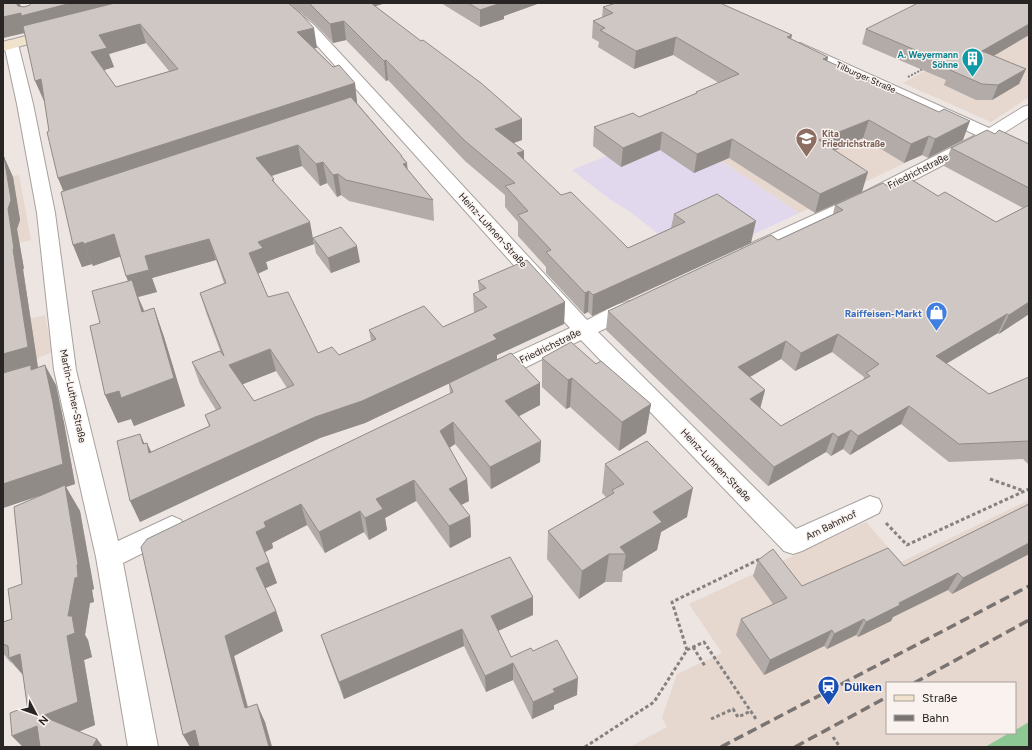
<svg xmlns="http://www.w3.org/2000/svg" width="1032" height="750" font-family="Figtree,sans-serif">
  <rect width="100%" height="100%" fill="#ede5e1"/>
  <path fill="#e6d7cf" d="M1029 3V97L991 122 903 83 952 56Z
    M853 132 905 163 799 213 708 152Z
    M19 175 31 240 3 247V179Z
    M45 315 52 352 27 363 3 326Z
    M1029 500V722L1015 730V683H887V733H1009L985 747H630L667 727 662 718 677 674 722 653 689 604 866 522 901 562Z"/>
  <path fill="#e1d8ed" d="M671 130 708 152 799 213 694 262 629 211 612 201 572 170Z"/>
  <path fill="#8dc894" d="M1029 722V747H985L1009 733H1015V730Z"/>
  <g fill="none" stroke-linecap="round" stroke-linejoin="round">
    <defs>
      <path id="street" d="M271 3H286L314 25 587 320C602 313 626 297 641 301L644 306 641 311 598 332 796 529 870 496 879 499 882 506 879 513 802 551 793 554 784 551 581 340 500 380 492 382 484 380 481 374 484 368 570 328 304 31Z
        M11 40 16 41 18 44 33 104 55 213 76 370 118 541 172 516 181 520 185 527 181 534 123 563 158 747H128L96 557 54 370 37 213 17 104 4 44 6 41Z
        M800 43 989 128 1023 107 1029 105V117L1002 134 1029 147V158L989 141 874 201 757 255 750 257 743 255 740 251 743 247 862 193 976 135 795 50 793 47 795 44Z"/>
      <path id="secondary" d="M56 28 61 29 63 32 61 35 3 51V42Z"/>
    </defs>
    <use href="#street" stroke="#a8a19d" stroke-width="2"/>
    <use href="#secondary" stroke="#a8a19d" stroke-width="2"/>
    <path stroke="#86817e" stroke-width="2" stroke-dasharray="2 1.5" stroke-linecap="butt" d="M908 77 923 69"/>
    <path stroke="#86817e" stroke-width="3" stroke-dasharray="3.5 2.5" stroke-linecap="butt" d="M990 479 1024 491
      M886 523 907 545 1029 489
      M693 647 705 666
      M687 650 704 642 756 719
      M711 719 733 709 738 717 751 711
      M833 737 840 747
      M585 747 654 702 687 650 672 602 760 559"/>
    <use href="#street" fill="#fff" fill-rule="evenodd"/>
    <use href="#secondary" fill="#f1e2cc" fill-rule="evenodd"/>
    <path stroke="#797472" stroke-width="3.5" stroke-dasharray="10 5" stroke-linecap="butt" d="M914 683 1029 620
      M721 747 1029 586
      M795 747 887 697"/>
  </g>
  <path fill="#b2aba8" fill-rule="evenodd" d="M3 3H20V6L317 48H314L333 67 355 83 357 103 402 156 403 158 407 163V169L433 200 434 221 349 201 341 195 337 197 327 183 320 186 302 166 272 176 275 183 314 244 266 262 268 269 258 274 268 297 318 353 339 355 371 341 369 330 443 327 474 313 473 294 479 291 478 281 565 302 564 324 497 355V360L540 383V405L519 416 541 441 540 462 491 489 455 444 449 448 467 479 469 501 461 505 470 516 471 537 450 548 416 501 385 518 387 530 369 540 364 532 325 553 307 525 272 543 273 548 265 552 277 583 265 588 276 611 283 631 234 656 248 707 265 722 272 747H190L183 735 141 547 450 394 449 383 365 423 320 438 140 522V434L144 444 151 452 209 426 205 415 216 410 200 384 192 362 221 353 207 315 200 293 224 283 216 260 152 278 157 292 138 297 144 311 154 308 164 337 185 406 134 426 131 419 118 423 105 395 100 323 128 281 120 256 93 266 92 264 82 267 73 245 63 191 58 178 44 101 25 33 3 38ZM146 43 169 71 116 87 104 70 114 67 109 54ZM276 371 287 388 254 401 242 384Z
    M288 3H386L375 6 522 119V140L514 143 524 160 561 195 628 248 671 228 674 214 751 243 592 316 588 312 584 314 546 273V267L518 236V222L505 207V195L465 161 388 80 386 81 346 40 333 43 315 24Z
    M441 3H540L504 16V19L480 27Z
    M1029 3V35L994 56 1026 69 1019 84 992 100H976L944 85 946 80 862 44 866 29Z
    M603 7 791 39 828 57 827 61 963 140 928 158 922 155 904 163 863 138 834 151 862 192 815 213 729 158 694 173 660 150 621 167 593 146 594 127 639 117 695 94 696 92 719 83 673 55 634 69 598 47 599 42 592 38 593 21 602 18Z
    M995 134 1029 144V314L999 334 998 333 946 364 989 394 1029 377V465L1023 459 949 462 901 424 850 455 843 449 831 456 826 452 768 486 606 330 608 311 778 240 833 214 835 205 889 187 938 196 996 222 1023 208 944 166 951 148ZM832 352 864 377 863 381 781 426 760 408 765 390 750 377 781 359 795 371Z
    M4 157 13 177 20 220 17 229 24 269H23L38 367 56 385 64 423 75 484 66 487 80 511 94 589 92 590 94 602 90 603 85 635 88 640 92 657 84 660 95 725 78 732 97 739 103 747H23L12 736 28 711 23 675 12 663 10 662 3 653V622L12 619 22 584 42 495 3 508V158Z
    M313 238 360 262 331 273 316 253Z
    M542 358 596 364 651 404 646 433 619 451 570 407 566 409 542 387Z
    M605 464 687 517 661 532 657 550 623 571 622 582H605L579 599 547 559 548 531 606 497 602 493Z
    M1029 504V554L952 594 948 590 893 617 891 621 858 637 856 635 827 649 824 646 764 675 736 635 741 619 773 604 753 576 758 560 802 586 904 566Z
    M533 615 498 631 511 657 533 651 577 695 554 705V709L532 719 513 680 486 692 464 646 344 699 327 653 321 635Z"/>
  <path fill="#918b88" d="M16 3H20L22 15 71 3H149L3 38V17Z
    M358 3H386L359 11Z
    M500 3H540L504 16V19L480 27V10Z
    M344 21 346 40 333 43 330 24Z
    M140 24 146 43 109 54 114 67 98 72 91 52 99 35Z
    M1029 24V35L976 66 982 51Z
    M314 28 317 48 301 51 297 32Z
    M792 35 788 53 787 37Z
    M676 37 673 55 634 69 636 51Z
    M828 57 824 75 823 59Z
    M386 60 388 80 386 81 384 61Z
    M1026 69 1019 84 992 100 998 85Z
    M41 79 49 99 44 101 35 81Z
    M355 83 357 103 67 199 58 178Z
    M522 119V140L496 149 495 129Z
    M869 120 863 138 814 159 819 140Z
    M970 121 963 140 928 158 935 139Z
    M662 132 660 150 621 167 623 148Z
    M929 136 922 155 904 163 911 144Z
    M732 139 729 158 694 173 697 154Z
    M298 145 302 166 261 179 256 158Z
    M524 151V172L517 153Z
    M401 156H402L403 164 407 163 409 184Z
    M4 157 13 177 20 220 17 229 24 269H23L38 368 3 378V354L8 209Z
    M323 162 327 183 320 186 316 164Z
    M868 172 862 192 815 213 820 194Z
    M338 174 341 195 337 197 333 175Z
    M756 221 751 243 592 316 593 295Z
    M310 222 314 244 266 262 268 269 254 275 249 253 258 242Z
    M114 234 122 256 93 266 84 244Z
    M209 239 216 260 152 278 157 292 138 297 143 308 153 340 135 298 126 276 145 256Z
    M83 242 92 264 82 267 73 245Z
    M357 246 360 262 331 273 328 258Z
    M589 291 588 312 584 314 585 293Z
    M565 302 564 324 497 355V361L365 423 320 438 140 522 130 501Z
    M1029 302V314L999 334 1009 315Z
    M154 308 164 337 185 406 134 426 131 419 118 423 105 395 119 391Z
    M1007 314 998 333 927 375 936 356Z
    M838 334 832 352 795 371 801 353Z
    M786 341 781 359 734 386 738 367Z
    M270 349 276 371 236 387 229 365Z
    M45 365 56 385 64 423 75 484 66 487 80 511 94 589 92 590 94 602 90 603 85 635 88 640 92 657 84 660 95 725 61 739 42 716 67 636 68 616 65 487 3 508V484Z
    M572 378 570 407 566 409 568 380Z
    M540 383V405L506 423 505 401Z
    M765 390 760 409 750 399Z
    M651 404 646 433 619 451 622 422Z
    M909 406 901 424 850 455 858 436Z
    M453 422 455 444 442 453 440 431Z
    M851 430 843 449 831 456 838 437Z
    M833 433 826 452 768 486 774 467Z
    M140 434 150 456 143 444Z
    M541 441 540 462 491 489 490 467Z
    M147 443 157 464 149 453Z
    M467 479 469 501 451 510 449 489Z
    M414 480 416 501 385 518 387 530 369 540 365 518 376 499Z
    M693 488 687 517 661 532 657 550 623 571 626 554 620 547 653 512Z
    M301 504 307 525 272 543 273 548 263 553 256 532 264 522Z
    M360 511 364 532 325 553 319 532Z
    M470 516 471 537 450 548 449 526Z
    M1029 543V554L952 594 963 578Z
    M609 554 605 582 579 599 582 571Z
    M269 562 277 583 264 589 256 568Z
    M958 573 948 590 893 617 891 621 858 637 866 622 899 603Z
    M533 597V615L491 634V616Z
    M276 611 283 631 234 656 253 727 245 708 225 636Z
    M864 619 856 635 827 649 834 634Z
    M462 629 464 646 344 699 339 682Z
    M832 630 824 646 764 675 770 660Z
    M20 654 28 681 9 658Z
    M513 663V680L486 692 485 676Z
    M578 678 577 695 554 705V709L532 719 533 702 553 689Z
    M257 704 265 722 272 747H269Z
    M37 726 56 747H23L12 736Z
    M195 730 205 747H190L183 735Z
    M97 739 103 747H92Z"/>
  <path fill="#cfc7c3" stroke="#918b88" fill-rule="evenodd" d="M3 3H16L18 6 24 7 30 5 31 3H71L21 16V13L3 17Z
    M115 3H288L300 13 314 28 297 32 333 67 339 65 355 83 58 178 47 132 49 131 41 79 35 81 23 26ZM140 24 178 69 116 87 91 52 107 48 99 35Z
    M309 3H371L421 41 423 40 481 83 522 119 495 129 524 151 517 153 561 195 571 192 628 248 685 222 674 214 717 194 756 221 593 295 589 291 585 293 546 252 551 250 518 215 528 211 505 186 515 183 464 140 386 60 384 61 344 21 330 24Z
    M468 3H501L480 10Z
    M616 3H720L792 35 787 37 828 57 823 59 939 112 944 109 970 121 935 139 929 136 911 144 869 120 819 140 868 172 820 194 732 139 697 154 662 132 623 148 594 127 633 113 639 117 697 93 696 92 739 74 676 37 636 51 600 30 605 28 593 21 613 13 603 7Z
    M918 3H1029V24L982 51 1026 69 998 85 982 84 950 70 955 67 866 29Z
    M351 97 402 156H401L407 163 403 164 433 200 346 180 338 174 333 175 323 162 316 164 298 145 256 158 274 179 272 180 310 222 258 242 263 248 249 253 268 297 288 292 318 353 332 347 339 355 376 339 369 330 424 306 443 327 487 307 473 294 486 288 478 281 527 260 565 302 493 335 497 339 362 401 315 417 130 501 117 441 140 434 143 444 147 443 149 453 210 426 205 415 221 408 192 362 220 351 224 356 200 293 226 283 209 239 145 256 149 270 126 276 114 234 84 244 83 242 73 245 61 192ZM270 349 294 385 254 401 229 365Z
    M987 130 995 134 999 130 1029 144V188L951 148Z
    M4 157 11 200 8 209 14 249H13L28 347 3 354V158Z
    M909 178 938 196 945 192 996 222 1029 205V302L1009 315 1007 314 936 356 989 394 1029 377V441L959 444 909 406 858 436 851 430 838 437 833 433 774 467 608 311 771 235 778 240 843 210 835 205 883 183 889 187ZM838 334 879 364 866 373 870 376 781 426 750 399 765 390 738 367 786 341 801 353Z
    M341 227 357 246 328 258 313 238Z
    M132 280 142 312 154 308 174 378 121 398 119 391 105 395 90 326 100 323 92 291Z
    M571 342 596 364 601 361 651 404 622 422 572 378 568 380 542 358Z
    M511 353 540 383 505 401 541 441 490 467 453 422 440 431 467 479 449 489 470 516 449 526 414 480 376 499 383 509 365 518 360 511 319 532 301 504 264 522 266 527 256 532 269 562 256 568 276 611 225 636 245 708 257 704 269 747H199L195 730 183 735 141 547 147 539 453 392 449 383Z
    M31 365V370L45 365 53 403 63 464 3 484V373Z
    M647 441 693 488 653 512 662 522 620 547 626 554H609L582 571 548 531 614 493 612 490 624 484 605 464Z
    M65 485 78 564 77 565 78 577 75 578 68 616H72L75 633 67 636 78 702 42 716 97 739 92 747H40L37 726 12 736 10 713 23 708 28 711 20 654 9 658 8 646 3 644V622L12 619 8 589 22 584 14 507Z
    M1029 504V543L963 578 958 573 899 603 900 605 866 622 864 619 834 634 832 630 770 660 741 619 787 598 758 560 773 549 802 586 888 548 904 566Z
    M510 557 533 597 491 616 511 657 531 648 533 651 557 640 578 678 553 689 555 692 533 702 513 663 485 676 462 629 339 682 321 635Z"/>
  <defs>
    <symbol id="building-pin" viewBox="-11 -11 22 30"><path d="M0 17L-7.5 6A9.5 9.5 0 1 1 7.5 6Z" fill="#0f9aa8" stroke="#faf2ee"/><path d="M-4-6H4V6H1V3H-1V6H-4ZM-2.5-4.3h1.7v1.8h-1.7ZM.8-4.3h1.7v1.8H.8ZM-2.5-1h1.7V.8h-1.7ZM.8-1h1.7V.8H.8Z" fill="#fff"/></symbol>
    <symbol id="school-pin" viewBox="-11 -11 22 30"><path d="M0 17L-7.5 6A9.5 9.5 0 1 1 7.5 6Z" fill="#8d6e63" stroke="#faf2ee"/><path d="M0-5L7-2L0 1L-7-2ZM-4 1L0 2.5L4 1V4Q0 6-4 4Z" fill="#fff"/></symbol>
    <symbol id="shop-pin" viewBox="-11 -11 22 30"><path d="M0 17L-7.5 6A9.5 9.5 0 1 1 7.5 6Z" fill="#3f7fe0" stroke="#faf2ee"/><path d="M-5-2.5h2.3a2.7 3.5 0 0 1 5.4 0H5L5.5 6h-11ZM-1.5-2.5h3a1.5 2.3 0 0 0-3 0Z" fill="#fff"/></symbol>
    <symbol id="station-pin" viewBox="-11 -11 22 30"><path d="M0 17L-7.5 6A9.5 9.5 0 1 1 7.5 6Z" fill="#1a4fb4" stroke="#faf2ee"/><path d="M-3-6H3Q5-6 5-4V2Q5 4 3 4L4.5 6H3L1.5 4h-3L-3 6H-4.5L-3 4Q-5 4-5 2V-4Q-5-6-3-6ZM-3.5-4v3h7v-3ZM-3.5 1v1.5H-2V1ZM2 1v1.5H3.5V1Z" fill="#fff"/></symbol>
  </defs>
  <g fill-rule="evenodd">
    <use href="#building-pin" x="960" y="46" width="25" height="34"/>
    <use href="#school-pin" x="794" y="126" width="25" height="34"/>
    <use href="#shop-pin" x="924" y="300" width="25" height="34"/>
    <use href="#station-pin" x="816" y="674" width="25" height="34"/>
  </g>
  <g text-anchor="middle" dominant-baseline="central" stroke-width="3" stroke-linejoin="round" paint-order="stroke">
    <g font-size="9" font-weight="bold" fill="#0d838f" stroke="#faf2ee" text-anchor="end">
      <text x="958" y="54">A. Weyermann<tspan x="958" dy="10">Söhne</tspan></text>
    </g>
    <g font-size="9" fill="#282524" stroke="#faf2ee">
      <text transform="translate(866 77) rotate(24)">Tilburger Straße</text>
    </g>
    <g font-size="9" font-weight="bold" fill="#785e54" stroke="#faf2ee" text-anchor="start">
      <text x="822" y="133">Kita<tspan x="822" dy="10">Friedrichstraße</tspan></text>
    </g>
    <g font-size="10" fill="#282524" stroke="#faf2ee">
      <text transform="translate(918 171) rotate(-27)">Friedrichstraße</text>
      <text transform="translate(493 230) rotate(48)">Heinz-Luhnen-Straße</text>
      <text transform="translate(550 346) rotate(-26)">Friedrichstraße</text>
      <text transform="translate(73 396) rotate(78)">Martin-Luther-Straße</text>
      <text transform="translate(716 465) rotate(46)">Heinz-Luhnen-Straße</text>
      <text transform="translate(831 525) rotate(-26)">Am Bahnhof</text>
    </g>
    <g font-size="10" font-weight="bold" fill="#366cbe" stroke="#faf2ee" text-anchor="end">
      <text x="922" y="313">Raiffeisen-Markt</text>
    </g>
    <g font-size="12" font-weight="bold" fill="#164399" stroke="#faf2ee" text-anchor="start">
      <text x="844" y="687">Dülken</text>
    </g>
  </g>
  <rect width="1032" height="750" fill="none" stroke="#282524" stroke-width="8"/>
  <rect x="886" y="682" width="130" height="52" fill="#faf2ee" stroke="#a6a09d"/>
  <rect x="894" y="695" width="20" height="6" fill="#f1e2cc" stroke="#a6a09d"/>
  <text x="922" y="702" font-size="12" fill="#282524">Straße</text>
  <rect x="894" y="715" width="20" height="6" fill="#797472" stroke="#a6a09d"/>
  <text x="922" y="722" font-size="12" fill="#282524">Bahn</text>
  <g transform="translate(36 714) rotate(131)" stroke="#faf2ee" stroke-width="3" paint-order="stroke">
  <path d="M0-3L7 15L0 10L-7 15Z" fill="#282524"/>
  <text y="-6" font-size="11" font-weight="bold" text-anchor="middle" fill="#282524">N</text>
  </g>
</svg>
